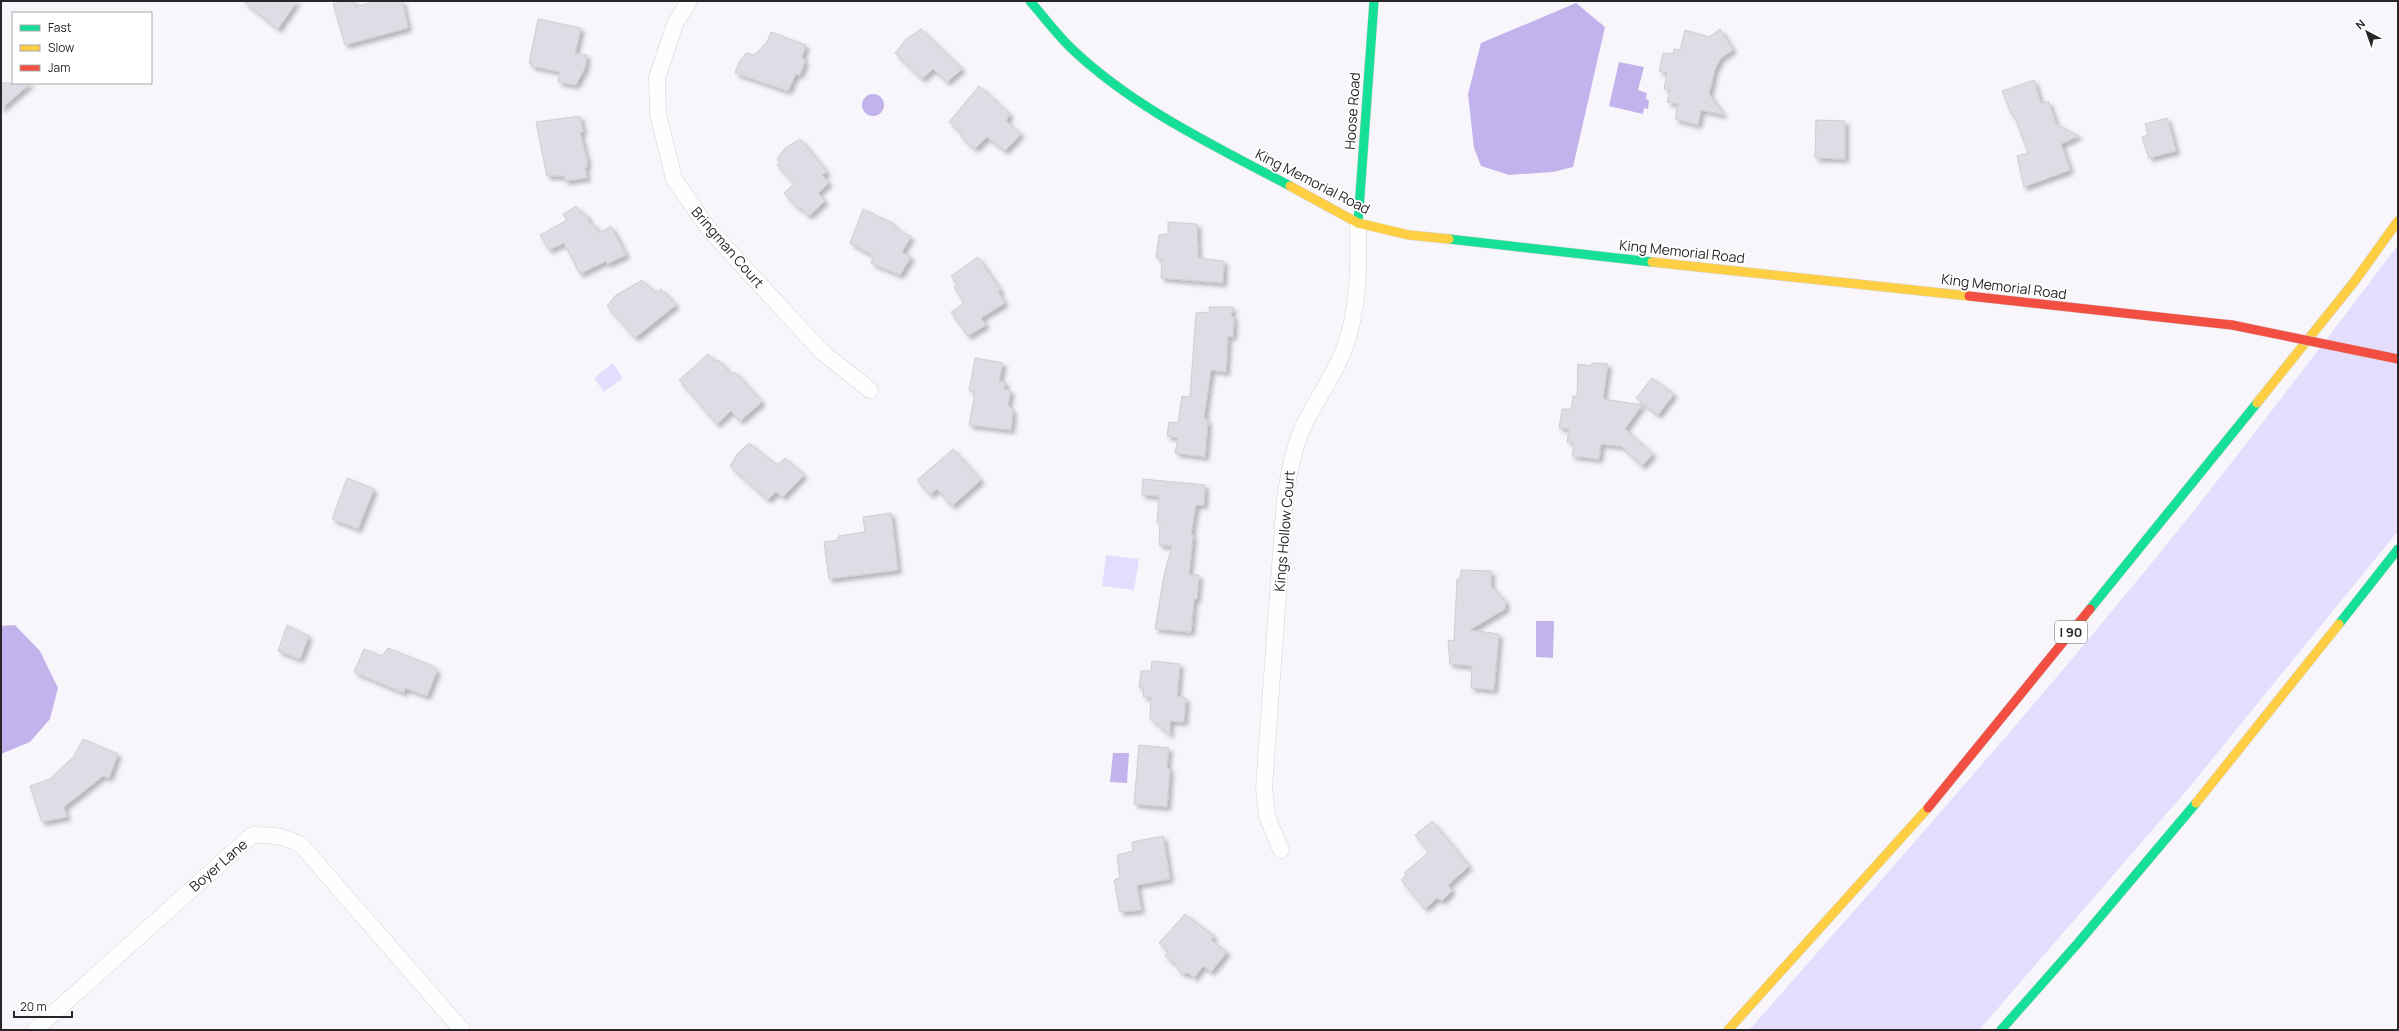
<svg xmlns="http://www.w3.org/2000/svg" width="2399" height="1031" font-family="Manrope,sans-serif">
  <defs>
    <filter id="shadow"><feDropShadow dx="3.5" dy="3.5" stdDeviation="2" flood-color="#0004"/></filter>
  </defs>
  <rect width="100%" height="100%" fill="#f8f6fb"/>
  <path fill="#e4ddfd" d="M2398 245V531L2187 790 1979 1030H1749C1899 860 2050 690 2192 513 2262 424 2330 335 2398 245Z
    M613 363 623 378 604 392 594 378Z
    M1106 555 1139 559 1134 590 1102 586Z"/>
  <path fill="#c1b4ec" d="M1576 3 1605 27 1573 167 1553 172 1509 175 1481 166 1474 148 1468 94 1481 43Z
    M1619 62 1644 67 1638 90 1647 93 1646 99 1649 100 1648 109 1644 108 1643 114 1609 106Z
    M862 105a11 11 0 1 1 22 0a11 11 0 1 1-22 0Z
    M1536 621H1554L1553 658 1536 657Z
    M15 625 40 651 58 688 50 719 30 742 1 754V626Z
    M1113 753H1129L1127 783 1110 782Z"/>
  <path fill="#dfdce5" stroke="#cfced1" filter="url(#shadow)" d="M243 1H297L278 29Z
    M343 1H354L356 7 375 1H402L408 28 345 45 333 4Z
    M538 19 581 28 575 54 587 55 585 68 576 85 558 82 560 72 531 66 532 63H529Z
    M921 29 962 69 947 82 933 69 922 79 895 53 906 39Z
    M1720 29 1733 50 1721 58 1715 69 1709 94 1724 115 1701 110 1698 125 1675 119 1678 104 1667 102 1670 90 1664 89 1667 73 1659 71 1663 53 1673 54 1674 49 1680 50 1685 30 1709 37Z
    M771 32 806 45 802 57 805 61 800 75 796 74 788 91 735 73 739 62 746 53 754 55 767 42Z
    M2034 80 2041 104 2048 101 2056 124 2079 136 2061 144 2070 170 2024 187 2017 156 2028 153 2014 115 2012 116 2002 91Z
    M1 83H31L1 109Z
    M979 86 1010 114 1006 121 1021 134 1005 151 987 137 975 149 960 136 962 133 949 122Z
    M580 116 583 132 580 133 587 160V167L585 168 587 178 565 181 564 176H547L536 122Z
    M2167 118 2176 151 2149 158 2142 137 2148 135 2145 124Z
    M1816 120 1845 121V159L1815 158Z
    M800 139 827 172 822 175 829 183 818 193 825 201 810 215H807L800 207 798 208 784 193 794 184 777 165 780 162 777 159 785 148Z
    M576 206 581 213 586 214 590 225 593 223 599 233 611 226 626 255 607 264 606 261 580 274 564 243 549 250 540 235 567 220 563 214Z
    M863 209 894 224 893 226 911 237 902 252 911 257 900 275 871 263 874 256 850 243Z
    M1168 222 1197 224 1198 258 1224 261 1223 283 1161 278 1162 258H1156L1159 235 1168 234Z
    M978 257 1001 291 998 292 1005 303 981 318 986 325 968 336 951 312 964 303 954 287 957 285 951 276Z
    M642 280 656 293 661 289 676 305 635 338 607 306 616 295Z
    M1209 307H1233L1231 316 1234 317 1233 337 1228 336 1226 372 1211 370 1204 418 1208 421 1205 457 1175 453 1178 438 1167 436 1169 422 1178 423 1182 396 1190 397 1196 313 1210 312Z
    M708 354 716 362 719 360 732 375 735 372 762 402 740 421 731 411 717 424 679 380Z
    M975 358 1003 363 999 381 1006 382 1004 389 1011 391 1008 405 1013 411 1011 430 969 425 975 392 969 391Z
    M1592 363 1608 364 1603 399 1642 405 1625 429 1653 454 1642 466 1621 446 1601 444 1599 459 1572 456 1574 443 1567 442 1569 429 1559 428 1562 409H1571L1573 396H1577L1578 364 1591 366Z
    M1652 378 1674 394 1658 415 1636 398Z
    M749 443 777 465 785 458 804 475 783 497 776 492 768 500 730 466 738 453Z
    M953 449 981 480 952 506 937 489 930 495 917 480Z
    M347 478 374 489 358 529 332 519Z
    M1143 479 1205 485 1204 505H1196L1191 534 1193 535 1189 575H1199L1197 599H1194L1191 632 1155 629 1164 575 1172 546 1159 545 1160 522H1157L1159 496 1142 495Z
    M891 513 898 570 829 579 824 542 838 540V536L865 532 863 517Z
    M1461 570 1491 571V586L1506 602 1505 609 1470 630 1499 634 1494 690 1471 688 1472 666 1450 664 1448 640 1454 641 1457 579H1460Z
    M287 625 309 636 300 659 278 651Z
    M388 648 433 666 437 671 427 696 405 688 404 693 354 672 364 649 382 656Z
    M1152 661 1180 664 1177 697 1186 698 1184 722 1170 721V735L1150 718 1151 697H1143L1144 688H1139L1141 671H1151Z
    M83 739 118 754 109 778 103 776 64 807 67 817 42 822 30 786 50 779 74 756Z
    M1139 745 1169 748 1167 768 1170 769 1167 807 1134 804Z
    M1432 821 1469 866 1448 885 1452 891 1442 901 1437 898 1425 909 1401 880 1406 875 1404 873 1429 852 1415 835Z
    M1163 836 1170 879 1137 885 1141 910 1120 912 1114 880 1120 878 1117 855 1133 851 1132 842Z
    M1185 914 1214 936 1211 940 1227 952 1211 972 1203 966 1194 978 1188 973 1184 974 1178 970 1177 965 1165 956 1168 951 1159 943Z"/>
  <g fill="none" stroke-linecap="round" stroke-linejoin="round">
    <defs>
      <path id="street" d="M689 1 675 24 657 78 658 114 674 179 708 228 822 352 870 390
        M1281 850 1267 816 1264 787 1285 498C1289 473 1293 448 1304 425 1316 400 1333 377 1343 352 1359 312 1359 265 1358 223
        M35 1030 252 835C274 835 280 835 301 845L462 1030"/>
      <path id="fast" d="M1030 1C1044 17 1057 35 1072 49 1134 108 1215 146 1290 186
        M1358 223 1374 1
        M1449 239 1652 262
        M2090 609 2257 403
        M2339 624 2398 549
        M2001 1030 2078 943 2196 803"/>
      <path id="slow" d="M1290 186 1358 223 1409 235 1449 239
        M1652 262 1969 296
        M2257 403 2354 282 2398 221
        M2196 803 2339 624
        M1728 1030 1928 808"/>
      <path id="jam" d="M1969 296 2232 325
        M1928 808 2090 609"/>
    </defs>
    <use href="#street" stroke="#d5d3d7" stroke-width="17"/>
    <use href="#fast" stroke="#d5d3d7" stroke-width="10"/>
    <use href="#slow" stroke="#d5d3d7" stroke-width="10"/>
    <use href="#jam" stroke="#d5d3d7" stroke-width="10"/>
    <use href="#street" stroke="#fefefe" stroke-width="16"/>
    <use href="#fast" stroke="#16e098" stroke-width="9"/>
    <use href="#slow" stroke="#ffcf43" stroke-width="9"/>
    <use href="#jam" stroke="#f24e42" stroke-width="9"/>
    <defs>
      <path id="jam-bridge" d="M2232 325 2398 359"/>
    </defs>
    <use href="#jam-bridge" stroke="#d5d3d7" stroke-width="10" stroke-linecap="butt"/>
    <use href="#jam-bridge" stroke="#f24e42" stroke-width="9"/>
  </g>
  <g text-anchor="middle" dominant-baseline="central" stroke-width="3.5" stroke-linejoin="round" paint-order="stroke">
    <rect fill="#fff" stroke="#686869" stroke-width="1" x="2055" y="621" width="32" height="22" rx="3"/>
    <g font-size="13" font-weight="bold" fill="#272729">
      <text x="2071" y="632">I 90</text>
    </g>
    <g font-size="14" fill="#272729" stroke="#fff">
      <text transform="translate(1352 111) rotate(-86)">Hoose Road</text>
      <text transform="translate(1313 181) rotate(27)">King Memorial Road</text>
      <text transform="translate(728 247) rotate(49)">Bringman Court</text>
      <text transform="translate(1682 251) rotate(6)">King Memorial Road</text>
      <text transform="translate(2004 286) rotate(7)">King Memorial Road</text>
      <text transform="translate(1284 531) rotate(-85)">Kings Hollow Court</text>
      <text transform="translate(218 865) rotate(-41)">Boyer Lane</text>
    </g>
  </g>
  <rect width="2399" height="1031" fill="none" stroke="#272729" stroke-width="4"/>
  <rect x="12" y="12" width="140" height="72" fill="#ffffff" stroke="#a9a9a9"/>
  <rect x="20" y="25" width="20" height="6" fill="#16e098" stroke="#a9a9a9"/>
  <text x="48" y="32" font-size="12" fill="#272729">Fast</text>
  <rect x="20" y="45" width="20" height="6" fill="#ffcf43" stroke="#a9a9a9"/>
  <text x="48" y="52" font-size="12" fill="#272729">Slow</text>
  <rect x="20" y="65" width="20" height="6" fill="#f24e42" stroke="#a9a9a9"/>
  <text x="48" y="72" font-size="12" fill="#272729">Jam</text>
  <g transform="translate(2367 32) rotate(319)" stroke="#ffffff" stroke-width="3" paint-order="stroke">
  <path d="M0-3L7 15L0 10L-7 15Z" fill="#272729"/>
  <text y="-6" font-size="11" font-weight="bold" text-anchor="middle" fill="#272729">N</text>
  </g>
  <path d="M14 1011v6h58v-6" fill="none" stroke="#272729" stroke-width="2"/>
  <text x="20" y="1011" font-size="12" fill="#272729" stroke="#ffffff" stroke-width="3" paint-order="stroke">20 m</text>
</svg>
